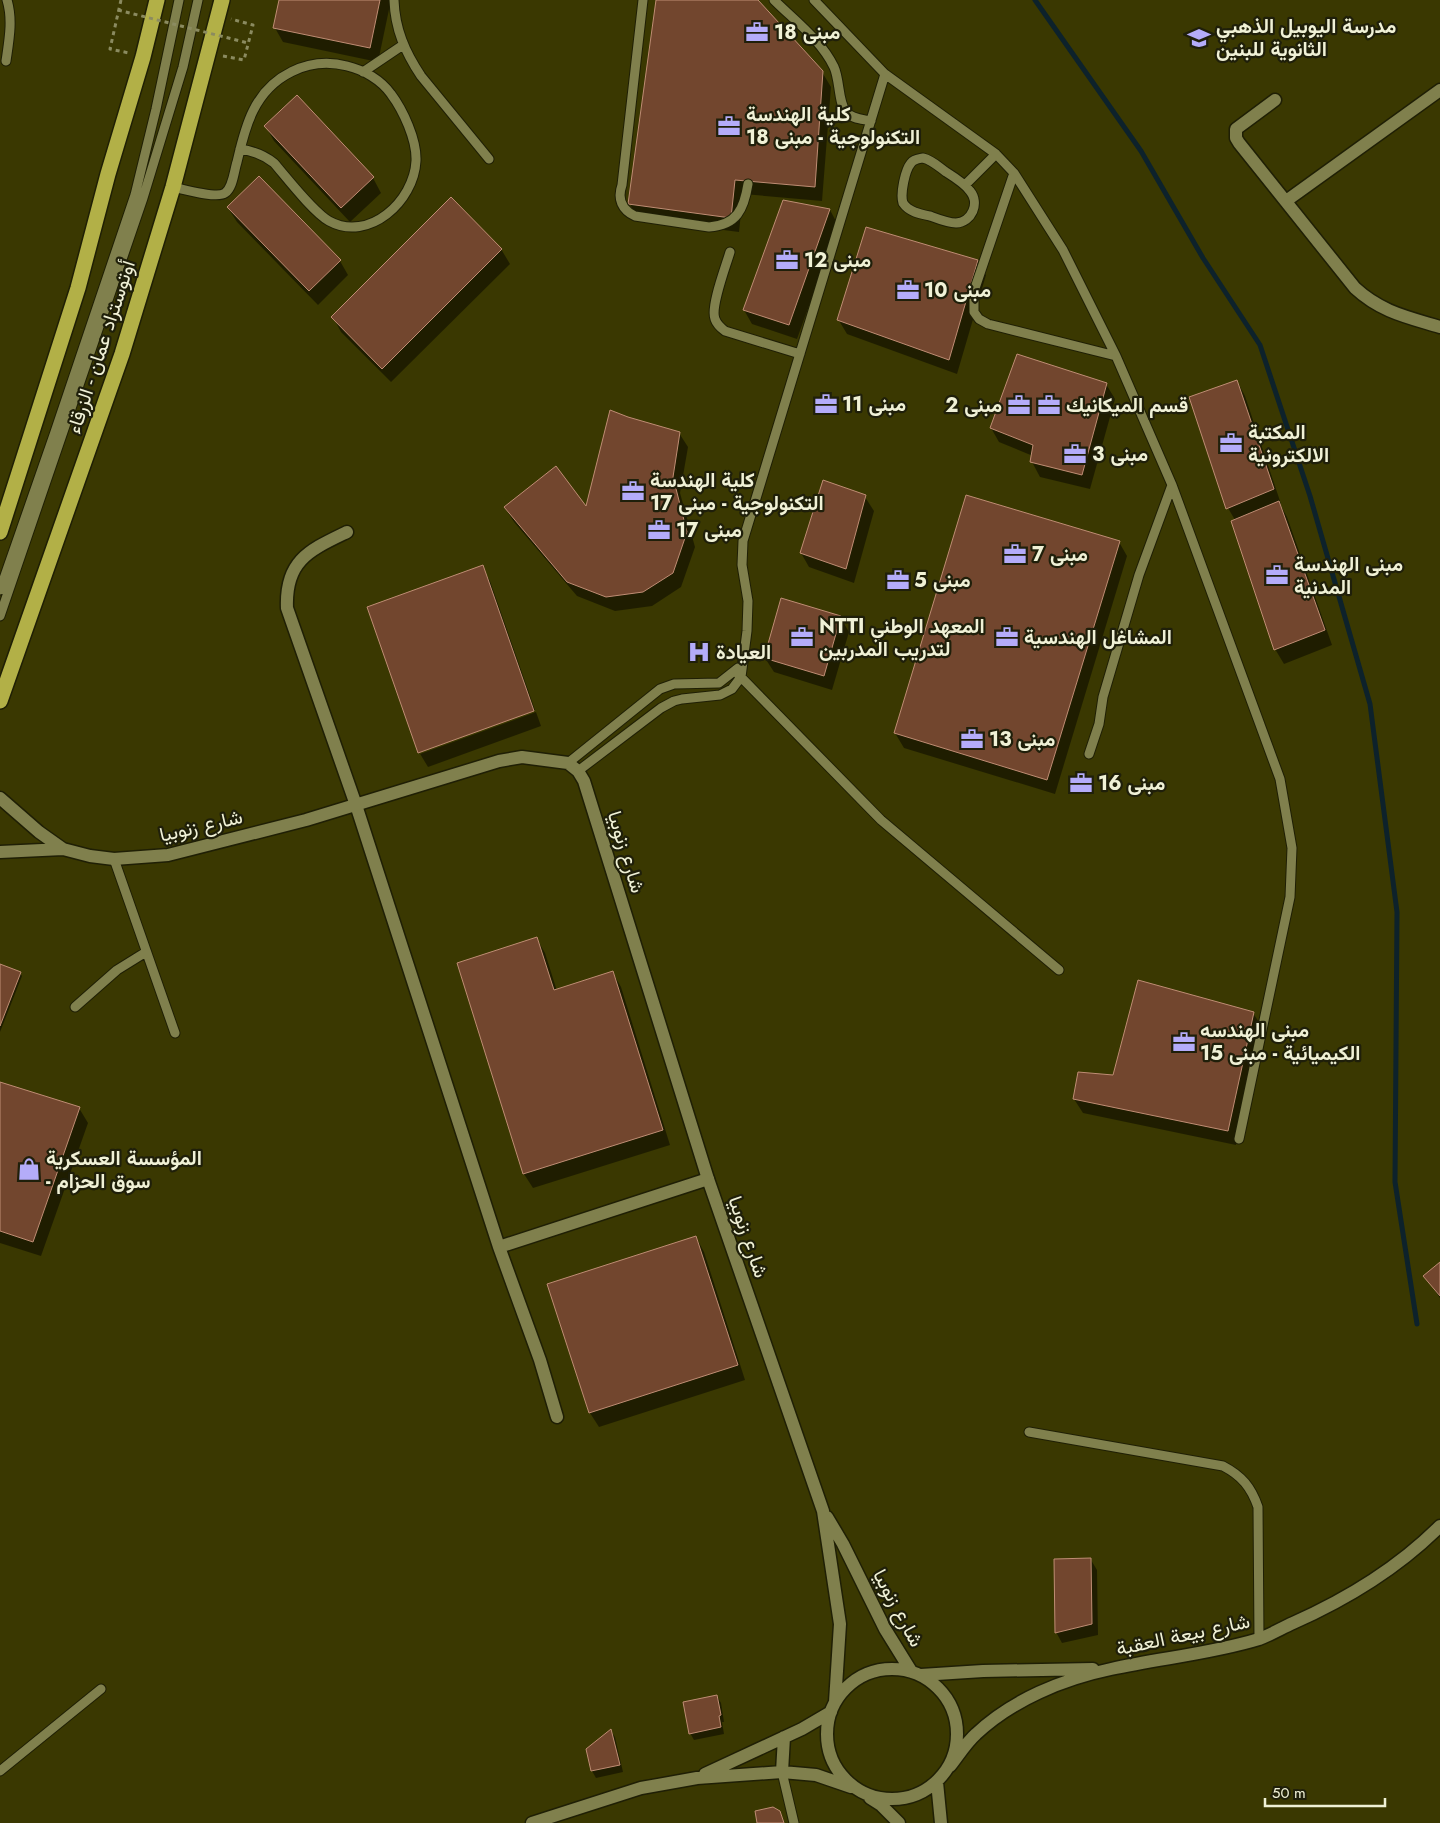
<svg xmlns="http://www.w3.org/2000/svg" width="1440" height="1823" font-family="Jost,Vazirmatn,sans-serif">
  <rect width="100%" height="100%" fill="#3a3801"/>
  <path fill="#0007" d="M280 0H391L378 62 283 42 275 28Z
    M657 0H756L822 72 831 87 822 201 743 194 739 232 638 219 630 204Z
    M266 127 373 178 381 193 350 222 274 141Z
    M228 208 340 261 348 275 318 305 237 222Z
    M830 210 838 225 797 339 752 324 744 310Z
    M501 249 510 264 391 382 341 332 333 317Z
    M977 261 986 275 957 374 847 334 838 319Z
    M1237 381 1245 396 1281 504H1280L1287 517 1332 645 1284 664 1275 649 1235 520 1228 508Z
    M1106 384 1115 399 1090 489 1040 477 1032 462 1033 456 999 442 991 428Z
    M627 418 679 433 688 447 680 493 695 547 681 587 652 606 615 611 577 596 514 522 505 508 586 509Z
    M865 497 874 511 854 583 809 567 801 553Z
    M1119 542 1127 556 1055 794 904 748 895 733Z
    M482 567 490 581 535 710 420 751V754L536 712 541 726 428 767 419 752Z
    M840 617 849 632 832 690 774 672 765 658Z
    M537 939 545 953 557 991 613 973 621 987 670 1145 533 1188 524 1174 459 964Z
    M0 966 20 973 22 976 0 1032Z
    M1253 1013 1262 1027 1236 1145 1083 1113 1074 1099 1114 1076Z
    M0 1083 79 1108 88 1123 41 1256 0 1243Z
    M696 1237 704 1252 745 1380 599 1427 590 1413 549 1285Z
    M1440 1263V1298L1425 1276Z
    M1091 1560 1097 1570 1098 1635 1062 1643 1056 1632Z
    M717 1696 721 1703 724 1722H722L724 1734 694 1740 690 1733Z
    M611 1731 615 1737 623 1772 596 1778 592 1771 587 1749Z"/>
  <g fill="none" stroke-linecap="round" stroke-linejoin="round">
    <path stroke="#0d222b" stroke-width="5" d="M1035 0 1141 151 1203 258 1260 345 1310 496 1370 704 1397 912 1395 1182 1417 1324"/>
  </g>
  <path fill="#72462e" stroke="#bf8d74" d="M279 0H380L370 48 273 28Z
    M656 0H758L823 71 815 187 735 180 731 218 628 204Z
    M297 95 374 177 341 208 264 126Z
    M259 176 341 260 309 291 227 207Z
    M451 197 502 249 382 369 331 317Z
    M783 200 830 209 789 325 743 310Z
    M866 227 978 260 949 360 837 320Z
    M1017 354 1107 383 1082 475 1030 462 1033 445 990 428Z
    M1237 380 1274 489 1226 509 1189 397Z
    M610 410 628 417 680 432 673 477 687 532 673 573 643 592 606 597 567 582 504 507 556 466 586 506Z
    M823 480 866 495 846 569 800 553Z
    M966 495 1120 541 1047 780 894 733Z
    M1279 501 1325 630 1274 650 1231 521Z
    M483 565 534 711 418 753 367 607Z
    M781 598 841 616 824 676 764 658Z
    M537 937 554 990 613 971 663 1130 523 1174 457 963Z
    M0 964 21 972 0 1026Z
    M1138 980 1254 1012 1228 1131 1073 1099 1078 1072 1113 1075Z
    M0 1082 80 1107 33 1242 0 1231Z
    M696 1236 738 1365 589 1413 547 1284Z
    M1440 1262V1296L1423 1276Z
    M1091 1558 1092 1624 1055 1633 1054 1559Z
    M717 1695 721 1715 719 1716 721 1727 689 1734 683 1702Z
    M611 1729 620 1765 591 1771 586 1749Z
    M773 1807 780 1811 784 1823H757L755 1811Z"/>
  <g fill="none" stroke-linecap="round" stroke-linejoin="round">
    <defs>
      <path id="lane" d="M394 0C395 29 405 52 421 76L489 159
        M643 0 622 185C617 199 622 210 635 216L709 227C737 225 744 209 748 184
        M774 0C794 20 821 40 834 67 840 80 838 102 846 112 852 119 862 119 871 121
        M814 0 885 74 996 154 1014 173 1063 250 1116 356 1172 485 1280 779 1292 848 1290 897 1239 1139
        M6 61C9 40 13 20 7 0
        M363 72 403 45
        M923 158C932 160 939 167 946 172 954 177 964 183 970 191 980 203 972 222 956 223 948 223 938 219 930 216 920 214 909 212 903 203 900 194 905 170 911 163 914 159 918 159 923 158Z
        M1014 173 974 291V312L979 319 988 324 1116 356
        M965 185 996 154
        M173 187C183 189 217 199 225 193 233 188 234 171 237 162 241 145 245 127 253 111 270 76 308 56 347 66 364 70 381 80 391 94 403 110 417 140 416 161 414 201 369 243 329 221 313 212 287 178 274 163 264 155 254 151 240 149
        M730 252C726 266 710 307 715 319 717 325 721 328 725 331L800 354
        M0 590 55 432 135 195 156 109 179 0
        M0 616 143 198 183 67 198 0
        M735 671 881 820 1059 970
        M1089 754 1099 724 1103 697 1139 575 1172 485
        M568 763 660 689 674 684 719 683 738 668
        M578 771 661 708 674 701 682 699 720 695 732 689 741 677 747 631 748 601 742 565 743 541 885 74
        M114 859 175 1033
        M75 1007 117 970 146 952
        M1029 1432 1223 1466C1242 1476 1251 1487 1258 1507L1259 1639
        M0 1771 101 1689
        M782 1772 794 1823"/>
      <path id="street" d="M1275 100 1236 129V138L1239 143 1355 288C1381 312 1407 317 1440 327
        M1286 201 1440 90
        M347 532C310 550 285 560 287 608L356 805 499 1247 540 1360 557 1417
        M499 1247 708 1179"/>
      <path id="secondary" d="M0 798 39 832 63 849
        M0 852 63 849 90 856 114 859 168 855 306 820 499 761 522 757 568 763 578 771 584 781 708 1179 823 1511 840 1624 835 1702
        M827 1517 843 1544 885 1629 911 1671
        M827 1734a65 65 0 1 1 130 0a65 65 0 1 1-130 0Z
        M921 1675 983 1671 1093 1669
        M950 1766C958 1756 966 1743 976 1734 1012 1700 1063 1679 1111 1669 1160 1658 1210 1654 1259 1639 1270 1635 1282 1628 1293 1623 1347 1599 1398 1568 1440 1526
        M782 1772 784 1737
        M705 1774 802 1729 831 1712
        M937 1782 941 1823
        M870 1798 881 1805 899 1823
        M532 1823 641 1788 697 1778 782 1772 816 1775 851 1787"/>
      <path id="highway" d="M0 532 78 288 108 174 143 57 157 0
        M0 701 122 354 173 187 222 0"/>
    </defs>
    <use href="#lane" stroke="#1f1f05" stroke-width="11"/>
    <use href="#street" stroke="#1f1f05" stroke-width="15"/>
    <use href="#secondary" stroke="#1f1f05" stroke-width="15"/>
    <use href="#highway" stroke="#1f1f05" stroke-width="18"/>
    <path stroke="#8b8b60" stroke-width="3" stroke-dasharray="4 4" stroke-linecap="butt" d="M121 0 110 49 129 53
      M223 56 244 60 253 25 231 19"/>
    <use href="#lane" stroke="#80804d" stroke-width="9"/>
    <use href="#street" stroke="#80804d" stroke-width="12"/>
    <use href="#secondary" stroke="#80804d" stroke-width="12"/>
    <use href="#highway" stroke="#b2b047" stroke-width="15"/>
    <path stroke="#8b8b60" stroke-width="3" stroke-dasharray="4 4" stroke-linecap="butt" d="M118 10 248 43"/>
  </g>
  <defs>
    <symbol id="office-bare" viewBox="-9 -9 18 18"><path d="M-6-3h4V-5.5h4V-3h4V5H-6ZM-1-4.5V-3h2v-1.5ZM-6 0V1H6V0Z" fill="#b4acf9" stroke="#1f1f0a" stroke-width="2.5" paint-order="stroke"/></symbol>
    <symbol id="school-bare" viewBox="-9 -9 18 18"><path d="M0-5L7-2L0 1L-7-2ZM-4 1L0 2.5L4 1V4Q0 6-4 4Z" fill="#b4acf9" stroke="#1f1f0a" stroke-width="2.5" paint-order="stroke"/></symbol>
    <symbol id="hospital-bare" viewBox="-9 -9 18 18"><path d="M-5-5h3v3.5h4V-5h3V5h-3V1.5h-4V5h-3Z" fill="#b4acf9" stroke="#1f1f0a" stroke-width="2.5" paint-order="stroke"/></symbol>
    <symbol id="shop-bare" viewBox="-9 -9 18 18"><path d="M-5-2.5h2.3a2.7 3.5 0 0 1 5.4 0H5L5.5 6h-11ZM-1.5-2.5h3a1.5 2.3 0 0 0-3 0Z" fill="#b4acf9" stroke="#1f1f0a" stroke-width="2.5" paint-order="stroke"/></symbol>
  </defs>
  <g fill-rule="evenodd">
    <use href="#office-bare" x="741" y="16" width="32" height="32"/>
    <use href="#school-bare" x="1183" y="22" width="32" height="32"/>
    <use href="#office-bare" x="713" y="110" width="32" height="32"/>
    <use href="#office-bare" x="771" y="244" width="32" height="32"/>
    <use href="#office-bare" x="892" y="274" width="32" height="32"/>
    <use href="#office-bare" x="810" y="388" width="32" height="32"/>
    <use href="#office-bare" x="1003" y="389" width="32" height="32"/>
    <use href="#office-bare" x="1033" y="389" width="32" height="32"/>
    <use href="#office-bare" x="1215" y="427" width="32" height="32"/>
    <use href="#office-bare" x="1059" y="438" width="32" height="32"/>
    <use href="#office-bare" x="617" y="475" width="32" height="32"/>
    <use href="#office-bare" x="643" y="514" width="32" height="32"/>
    <use href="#office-bare" x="999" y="538" width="32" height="32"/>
    <use href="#office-bare" x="1261" y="559" width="32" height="32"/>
    <use href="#office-bare" x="882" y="564" width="32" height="32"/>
    <use href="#office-bare" x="786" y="621" width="32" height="32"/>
    <use href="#office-bare" x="991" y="621" width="32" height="32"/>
    <use href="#hospital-bare" x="683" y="636" width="32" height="32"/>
    <use href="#office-bare" x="956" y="723" width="32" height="32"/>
    <use href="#office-bare" x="1065" y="767" width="32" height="32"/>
    <use href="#office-bare" x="1168" y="1026" width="32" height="32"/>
    <use href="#shop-bare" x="13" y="1153" width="32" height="32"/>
  </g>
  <g text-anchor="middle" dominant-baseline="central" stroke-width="4.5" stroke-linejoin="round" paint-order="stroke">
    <g font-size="20" font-weight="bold" fill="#f0f1d6" stroke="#1f1f0a" text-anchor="start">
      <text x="1216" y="26">مدرسة اليوبيل الذهبي<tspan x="1216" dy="23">الثانوية للبنين</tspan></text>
      <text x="774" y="32">مبنى 18</text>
      <text x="746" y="114">كلية الهندسة<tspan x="746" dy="23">التكنولوجية - مبنى 18</tspan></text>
      <text x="804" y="260">مبنى 12</text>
      <text x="924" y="290">مبنى 10</text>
      <text x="842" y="404">مبنى 11</text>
      <text x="1002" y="405" text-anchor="end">مبنى 2</text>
      <text x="1066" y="405">قسم الميكانيك</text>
      <text x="1248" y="432">المكتبة<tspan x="1248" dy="23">الالكترونية</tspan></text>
      <text x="1092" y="454">مبنى 3</text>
      <text x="650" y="480">كلية الهندسة<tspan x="650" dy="23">التكنولوجية - مبنى 17</tspan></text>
      <text x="676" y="530">مبنى 17</text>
      <text x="1032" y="554">مبنى 7</text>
      <text x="1294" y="564">مبنى الهندسة<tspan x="1294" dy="23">المدنية</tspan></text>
      <text x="914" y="580">مبنى 5</text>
      <text x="819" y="626">NTTI المعهد الوطني<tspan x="819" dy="23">لتدريب المدربين</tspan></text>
      <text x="1024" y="637">المشاغل الهندسية</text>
      <text x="716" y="652">العيادة</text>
      <text x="989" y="739">مبنى 13</text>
      <text x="1098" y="783">مبنى 16</text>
      <text x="1200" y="1030">مبنى الهندسه<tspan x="1200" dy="23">الكيميائية - مبنى 15</tspan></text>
      <text x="46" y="1158">المؤسسة العسكرية<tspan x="46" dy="23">- سوق الحزام</tspan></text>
    </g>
    <g font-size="20" fill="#f0f1d6" stroke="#1f1f0a">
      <text transform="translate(101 347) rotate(-72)">أوتوستراد عمان - الزرقاء</text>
      <text transform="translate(201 826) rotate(-13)">شارع زنوبيا</text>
      <text transform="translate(626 852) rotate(73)">شارع زنوبيا</text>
      <text transform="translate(748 1237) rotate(71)">شارع زنوبيا</text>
      <text transform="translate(898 1608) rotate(62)">شارع زنوبيا</text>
      <text transform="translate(1183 1635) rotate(-12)">شارع بيعة العقبة</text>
    </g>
  </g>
  <path d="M1265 1798v8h120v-8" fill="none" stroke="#f0f1d6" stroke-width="2.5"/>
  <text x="1272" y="1798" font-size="15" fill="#f0f1d6" stroke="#1f1f0a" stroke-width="4" paint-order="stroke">50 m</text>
</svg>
